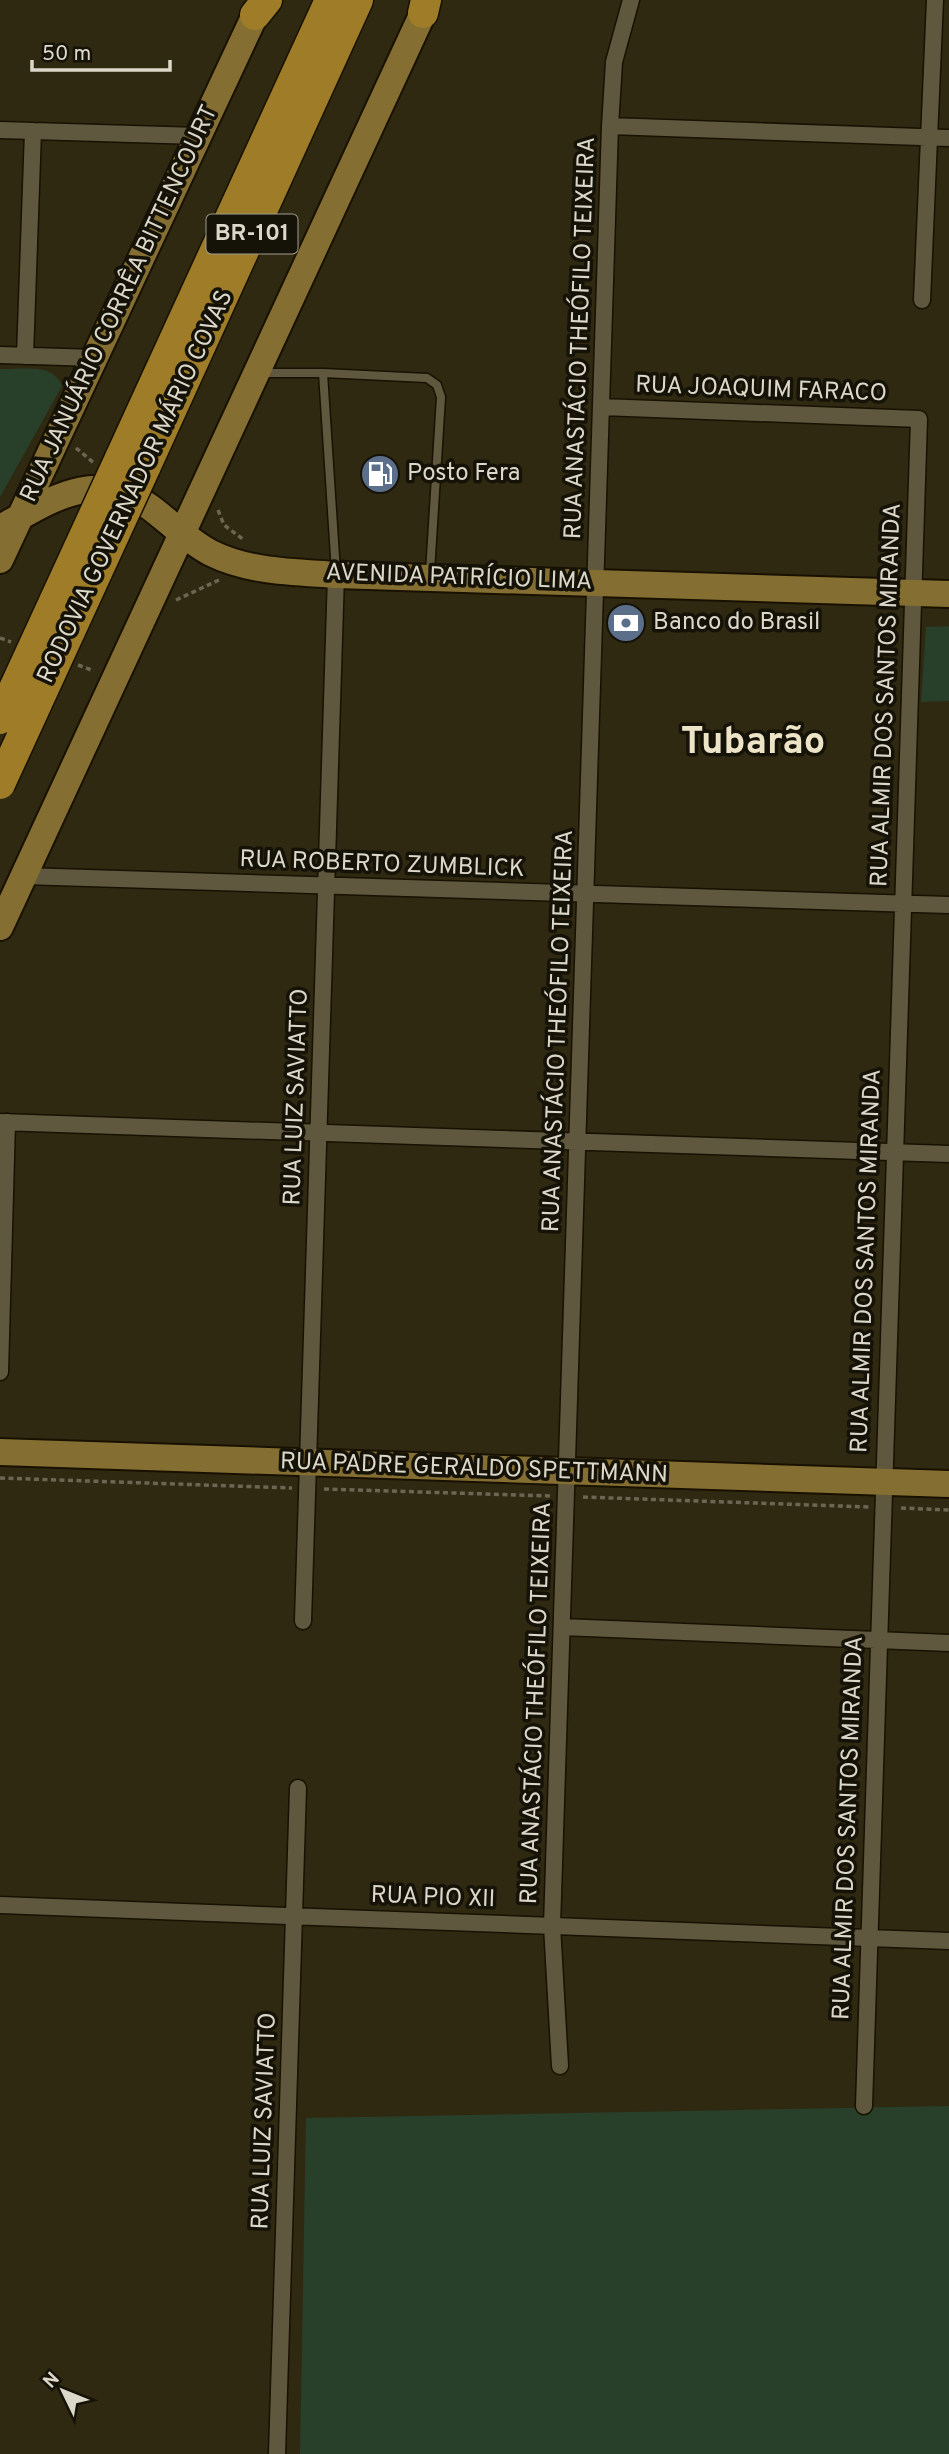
<svg xmlns="http://www.w3.org/2000/svg" width="949" height="2454" font-family="Overpass,sans-serif">
  <rect width="100%" height="100%" fill="#302912"/>
  <path fill="#283f29" d="M0 369C21 370 53 362 62 386L0 497Z
    M949 626V701L921 702 926 627Z
    M949 2106V2454H300L306 2118Z"/>
  <g fill="none" stroke-linecap="round" stroke-linejoin="round">
    <defs>
      <path id="service" d="M262 373H323L336 572
        M323 373 427 378 437 385 441 397 430 572"/>
      <path id="minor" d="M610 126 949 138
        M0 130 198 136
        M922 300 935 0
        M0 355 96 358
        M25 356 33 131
        M602 407 919 419 864 2106
        M23 876 949 905
        M0 1122 949 1154
        M0 1372 7 1122
        M303 1621 336 575
        M562 1627 949 1643
        M0 1905 949 1941
        M560 2066 552 1926 610 126 614 62 631 0
        M277 2454 298 1788"/>
      <path id="primary" d="M0 528C51 500 95 467 151 508 171 523 188 541 211 553 249 572 294 572 336 575L949 594
        M0 560 255 15
        M0 927 423 13
        M0 1452 949 1484"/>
      <path id="motorway" d="M423 13 426 0
        M255 15 267 0
        M120 458 330 0
        M145 468 358 0"/>
    </defs>
    <use href="#service" stroke="#181100" stroke-width="11"/>
    <use href="#minor" stroke="#181100" stroke-width="19"/>
    <use href="#primary" stroke="#181100" stroke-width="30"/>
    <use href="#motorway" stroke="#181100" stroke-width="33"/>
    <path stroke="#6b6551" stroke-width="3.5" stroke-dasharray="5 3.5" stroke-linecap="butt" d="M76 448 94 463
      M218 510 224 525 244 540
      M176 600 219 580
      M0 638 11 642
      M78 665 94 671
      M0 1478 292 1488
      M324 1489 551 1496
      M583 1497 869 1507
      M901 1508 949 1510"/>
    <use href="#service" stroke="#5f583f" stroke-width="8"/>
    <use href="#minor" stroke="#5f583f" stroke-width="16"/>
    <use href="#primary" stroke="#856e31" stroke-width="26"/>
    <use href="#motorway" stroke="#9e7c28" stroke-width="30"/>
    <defs>
      <path id="motorway-bridge" d="M0 719 120 458
        M0 784 145 468"/>
    </defs>
    <use href="#motorway-bridge" stroke="#181100" stroke-width="33" stroke-linecap="butt"/>
    <use href="#motorway-bridge" stroke="#9e7c28" stroke-width="30"/>
  </g>
  <defs>
    <symbol id="fuel-disc" viewBox="-11 -11 22 22"><circle r="9.5" fill="#5c6f8a" stroke="#151208"/><path d="M-5.5-6h7V0h2V4h1.3V-2.5L3-4.5l.8-.8L6-3V5H2.5V1h-1V6h-7ZM-4.2-4.7v3.2H.2V-4.7Z" fill="#fff"/></symbol>
    <symbol id="bank-disc" viewBox="-11 -11 22 22"><circle r="9.5" fill="#5c6f8a" stroke="#151208"/><path d="M-6-4H6V4H-6ZM0-2.3a2.3 2.3 0 1 0 0 4.6a2.3 2.3 0 1 0 0-4.6Z" fill="#fff"/></symbol>
  </defs>
  <g fill-rule="evenodd">
    <use href="#fuel-disc" x="358" y="452" width="44" height="44"/>
    <use href="#bank-disc" x="604" y="601" width="44" height="44"/>
  </g>
  <g text-anchor="middle" dominant-baseline="central" stroke-width="7" stroke-linejoin="round" paint-order="stroke">
    <rect fill="#151208" stroke="#a09c8f" stroke-width="2" x="206.5" y="214.5" width="91" height="39" rx="5"/>
    <g font-size="23" font-weight="bold" fill="#dbd7c9">
      <text x="252" y="234">BR-101</text>
    </g>
    <g font-size="24" fill="#dbd7c9" stroke="#151208">
      <text transform="translate(120 304) rotate(-65)">RUA JANUÁRIO CORRÊA BITTENCOURT</text>
      <text transform="translate(581 338) rotate(-88)">RUA ANASTÁCIO THEÓFILO TEIXEIRA</text>
      <text transform="translate(761 390) rotate(2)">RUA JOAQUIM FARACO</text>
      <text transform="translate(136 487) rotate(-65)">RODOVIA GOVERNADOR MÁRIO COVAS</text>
      <text transform="translate(459 578) rotate(2)">AVENIDA PATRÍCIO LIMA</text>
      <text transform="translate(887 695) rotate(-88)">RUA ALMIR DOS SANTOS MIRANDA</text>
      <text transform="translate(382 865) rotate(2)">RUA ROBERTO ZUMBLICK</text>
      <text transform="translate(559 1031) rotate(-88)">RUA ANASTÁCIO THEÓFILO TEIXEIRA</text>
      <text transform="translate(297 1097) rotate(-88)">RUA LUIZ SAVIATTO</text>
      <text transform="translate(867 1261) rotate(-88)">RUA ALMIR DOS SANTOS MIRANDA</text>
      <text transform="translate(474 1469) rotate(2)">RUA PADRE GERALDO SPETTMANN</text>
      <text transform="translate(537 1703) rotate(-88)">RUA ANASTÁCIO THEÓFILO TEIXEIRA</text>
      <text transform="translate(849 1828) rotate(-88)">RUA ALMIR DOS SANTOS MIRANDA</text>
      <text transform="translate(433 1898) rotate(2)">RUA PIO XII</text>
      <text transform="translate(265 2121) rotate(-88)">RUA LUIZ SAVIATTO</text>
    </g>
    <g font-size="24" fill="#dbd7c9" stroke="#151208" text-anchor="start">
      <text x="407" y="474">Posto Fera</text>
      <text x="653" y="623">Banco do Brasil</text>
    </g>
    <g font-size="38" font-weight="bold" fill="#ede4c8" stroke="#151208">
      <text x="753" y="743">Tubarão</text>
    </g>
  </g>
  <g transform="translate(63 2391) rotate(313)" stroke="#151208" stroke-width="5" paint-order="stroke">
  <path d="M0-5L12 26L0 18L-12 26Z" fill="#dbd7c9"/>
  <text y="-10" font-size="19" font-weight="bold" text-anchor="middle" fill="#dbd7c9">N</text>
  </g>
  <path d="M32 60v10h138v-10" fill="none" stroke="#dbd7c9" stroke-width="3.5"/>
  <text x="42" y="60" font-size="21" fill="#dbd7c9" stroke="#151208" stroke-width="5" paint-order="stroke">50 m</text>
</svg>
